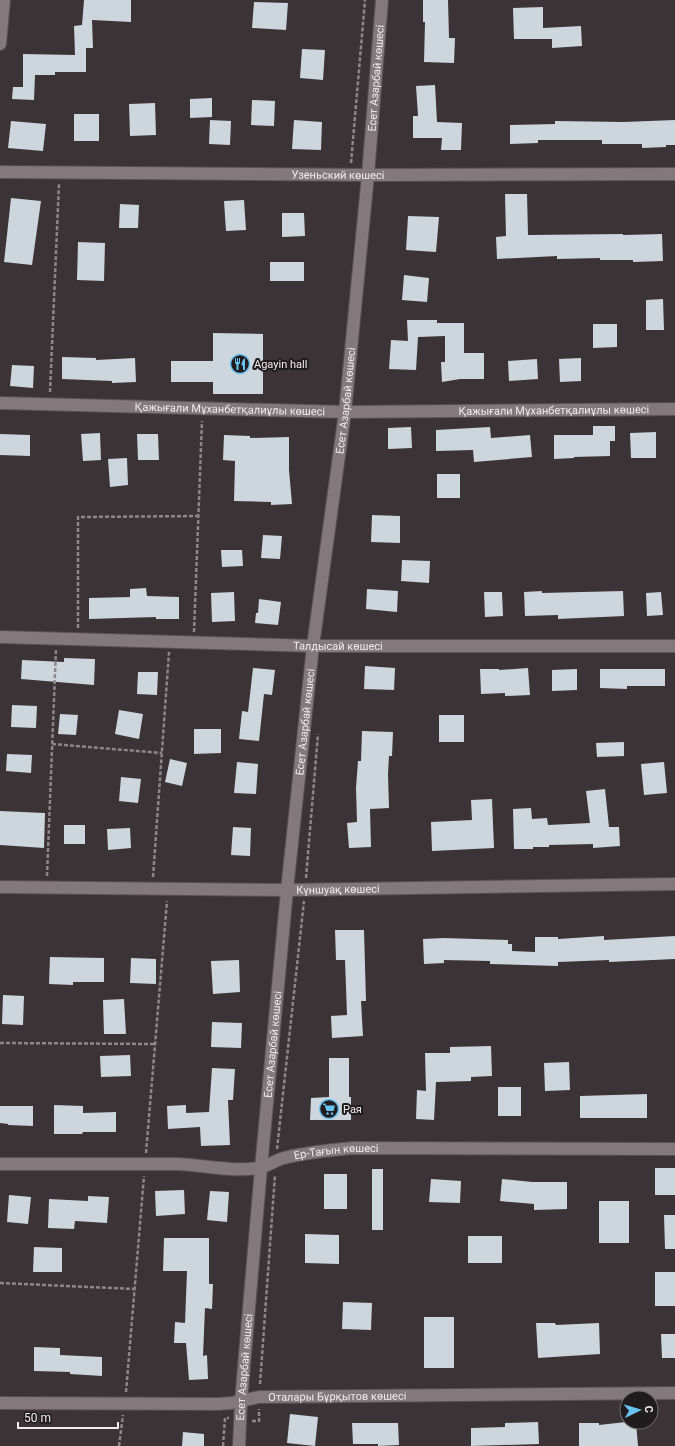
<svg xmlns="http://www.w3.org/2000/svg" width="675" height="1446" font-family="Roboto,sans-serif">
  <rect width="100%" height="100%" fill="#3c3336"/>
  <path fill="#ccd6dc" d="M84 0H131V22L92 20 93 48H86V72H55V75H35L34 100 12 99 13 87H23V54L75 55 74 26 82 25Z
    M423 0H448L449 38H455L454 63 424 62 425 22H423Z
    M254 2 288 3 286 30 252 28Z
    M543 7V28L581 26 582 46 552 48V39H514L513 8Z
    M302 49 325 50 323 80 300 78Z
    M435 85 437 122 462 123 461 150H441L442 138H413V116H418L416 86Z
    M212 98V117L190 118V99Z
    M252 100 275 101 274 126 251 125Z
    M155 103 156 135 130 136 129 104Z
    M74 114H99V141H74Z
    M210 120 231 121 230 145 209 144Z
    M294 120 322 122 321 150 292 149Z
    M675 120V145H666V147L642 148V144H602V140H538V143L510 144V125L555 124V121L623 122Z
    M11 121 46 124 43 151 8 148Z
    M505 194H527L528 235 623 234V235L662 234 663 261 633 262V260H600V258L557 259V256L497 259 496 237 506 236Z
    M11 198 41 201 32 265 4 262Z
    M244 200 246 230 226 231 224 201Z
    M120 204 139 205 138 228H119Z
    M282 213H304L305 236 282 237Z
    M408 216 439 217 436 252 406 250Z
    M78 242 105 243 104 281 77 280Z
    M270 262H304V281H270Z
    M404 275 429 278 427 302 402 300Z
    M663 299 664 330H646V300Z
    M407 320H437V323H464V353H484V379H460L442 382 441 362H445V336L418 337 416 370 389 369 391 340 408 341Z
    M593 324H617V347L593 348Z
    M213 333 263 334V394H213V382H171V361H213Z
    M62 357 96 358V360L135 358 136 382 112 383V381L62 379Z
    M581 358V381L560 382 559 359Z
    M537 359 538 379 509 381 508 361Z
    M12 365 34 366 33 388 10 386Z
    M593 426H615V441H610V456L574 457V458L554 459V435H593Z
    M411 427 412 448 388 449V428Z
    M490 427 491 438 530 435 532 457 474 462 473 450 436 451V430Z
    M656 432V458H631L630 433Z
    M100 433 101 460 83 461 81 434Z
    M0 434 30 435V456L0 455Z
    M137 434H158L159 460H138Z
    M224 435 250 436V438L289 437V470L292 504 271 505V502L234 501 235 461 223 460Z
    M127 458 128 485 110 487 108 459Z
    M437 474H460V498H437Z
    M372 515 400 516V543L371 542Z
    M263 535 282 536 280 559 261 558Z
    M221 550H242L243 566 222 567Z
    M402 560 430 561 429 583 401 581Z
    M146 588 147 596 179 597V619H156V617L89 619V598L130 597V589Z
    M367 589 398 591 397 612 366 609Z
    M542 591V593L623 591 624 616 558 619V615L525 616 524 592Z
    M234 592 235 621 212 622 211 593Z
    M484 592H502L503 616 485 617Z
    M661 592 663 615 647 616 646 593Z
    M259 599 281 602 278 625 255 623 256 613H258Z
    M64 658 95 659 94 685 21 679 22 660 64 662Z
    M365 666 395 668 394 690 364 689Z
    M253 668 275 670 272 695 264 694 259 741 239 739 242 711 248 712Z
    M528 668 530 695 505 696V693L481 694 480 669H499V670Z
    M577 669V690L552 691V670Z
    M600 669H665V686H627V689L600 688Z
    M138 672H158L157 695 137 694Z
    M12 705 37 706 36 728 11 727Z
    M119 710 143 714 139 739 115 734Z
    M60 714 78 715 76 735 58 734Z
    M439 715H464V742H439Z
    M194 729H221V753L194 754Z
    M362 731 393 732 392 756H389L388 774 389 808 370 809 371 847 349 848 347 823 357 822 356 788 358 761H361Z
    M624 742V756L597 757 596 743Z
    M7 754 32 755 31 773 6 771Z
    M170 759 187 763 182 786 165 782Z
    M237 762 258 764 256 794 234 793Z
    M664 762 667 793 644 795 641 764Z
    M121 777 141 779 138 803 119 801Z
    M605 789 609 827H619L620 846 593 848V844L549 845V847H533V849H514L513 809 531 808 532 819 547 818 548 825 590 823 586 791Z
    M492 799 494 848 432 851 431 822 472 820 471 800Z
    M0 811 45 813 44 848 0 845Z
    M64 825H85V844H64Z
    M233 827 251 828 250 856 231 855Z
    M130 828 131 848 108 850 107 829Z
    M335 930H364L366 1001H361L363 1036 332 1038 331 1016 347 1015 345 960H336Z
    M604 936V940L675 936V959L609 962V960L558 962V966L490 964V961L444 960V963L424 964 423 939 444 938 508 940V944H512V951L535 952V937H558V939Z
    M50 957 104 958V982H73V985L49 984Z
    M131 958 156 959V984L130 983Z
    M239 960 240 992 213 994 211 961Z
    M3 995 24 996 23 1025 2 1024Z
    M124 999 126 1034H104L103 1000Z
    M212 1022 242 1023 241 1048 211 1047Z
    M491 1046 492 1076 471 1077V1081L436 1082 434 1120 416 1119 417 1090 426 1091 425 1053H450V1047Z
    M130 1055 131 1076 101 1077 100 1056Z
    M329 1058H349V1097H351V1120H310L311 1098 329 1097Z
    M569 1062 570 1090 545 1091 544 1063Z
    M212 1068 235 1069 233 1100H228L230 1145 201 1146 200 1127 168 1129 167 1106 186 1105V1113L209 1112Z
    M498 1087H521V1116H498Z
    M647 1094V1118H580V1096Z
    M54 1105 83 1106V1113L116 1112V1132H83L82 1134H54Z
    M0 1106H33V1126L8 1125V1124L0 1123Z
    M655 1168H675V1195H655Z
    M372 1169H383V1230H372Z
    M324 1174H347V1209H324Z
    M431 1179 461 1181 460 1203 429 1202Z
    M502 1179 532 1182H567V1209L534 1210V1204L500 1201Z
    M184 1190 185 1214 156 1216 155 1191Z
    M210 1191 229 1192 227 1222 207 1220Z
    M9 1195 31 1197 28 1224 7 1222Z
    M88 1196 109 1197 107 1223 75 1221 74 1229 48 1228 49 1199 88 1201Z
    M599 1201H629V1243H599Z
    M664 1215H675V1249H665Z
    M305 1234 339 1235V1264L305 1263Z
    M468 1236H502V1263H468Z
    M164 1238H209V1284H213L212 1309 205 1308 203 1356 207 1355 208 1379 189 1380 186 1343H174L175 1322 185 1323 187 1271H163Z
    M34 1247 62 1248V1272H33Z
    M655 1272H675V1306H655Z
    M343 1302 372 1303 371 1330 342 1329Z
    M424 1317H454V1368H424Z
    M536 1323H555L556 1325 599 1323 600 1354 538 1358Z
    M661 1334H675V1358H662Z
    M34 1347 60 1348V1355L102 1357V1376L70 1374V1372L34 1371Z
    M290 1414 318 1417 315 1446 287 1443Z
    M538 1422 539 1444 471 1446V1428L505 1427V1423Z
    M626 1422H636L638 1446H579V1423H599V1425Z
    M352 1423H398L399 1445 378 1446V1444H353Z
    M183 1432 204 1434V1446H182Z"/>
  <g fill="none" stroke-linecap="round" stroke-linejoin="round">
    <defs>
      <g id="street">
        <path d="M0 44 4 0"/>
        <path id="s1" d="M0 172 368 175 675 174"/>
        <path id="s2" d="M0 403 345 412 675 409"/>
        <path id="s3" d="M0 637 313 646H675"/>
        <path id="s4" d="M0 887 287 890 675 884"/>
        <path id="s5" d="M0 1164H176C203 1165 231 1172 258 1168 267 1167 275 1160 284 1158 308 1152 329 1150 353 1148L675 1149"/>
        <path id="s6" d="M0 1403 218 1404 231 1403 259 1397 675 1393"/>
      </g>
      <g id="secondary">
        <path id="s7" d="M239 1446 241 1401 261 1168 287 890 313 646 345 412 368 175 382 0"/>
      </g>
    </defs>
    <use href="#street" stroke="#595154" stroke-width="14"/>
    <use href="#secondary" stroke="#595154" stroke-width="14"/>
    <path stroke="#8e8689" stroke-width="2.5" stroke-dasharray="4 2" stroke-linecap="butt" d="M351 163 365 0
      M50 392 59 183
      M78 628V517L199 516
      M194 632 202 421
      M52 744 162 753
      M47 876 56 649
      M153 877 169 652
      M306 878 318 734
      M0 1043 155 1044
      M277 1149 304 901
      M146 1153 167 901
      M0 1283 134 1289
      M260 1384 275 1175
      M126 1392 144 1176
      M252 1421H259V1409
      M119 1446 123 1415
      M223 1446 225 1418H229"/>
    <use href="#street" stroke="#83787c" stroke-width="12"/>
    <use href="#secondary" stroke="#83787c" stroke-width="12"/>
  </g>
  <defs>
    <symbol id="restaurant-ring" viewBox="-11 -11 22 22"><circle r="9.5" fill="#201c1e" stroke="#69c3f1" stroke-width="1.5"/><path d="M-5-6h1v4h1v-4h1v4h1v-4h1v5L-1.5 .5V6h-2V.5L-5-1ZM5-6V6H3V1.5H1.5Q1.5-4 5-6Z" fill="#69c3f1"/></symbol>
    <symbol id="supermarket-ring" viewBox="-11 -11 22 22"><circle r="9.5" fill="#201c1e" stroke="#69c3f1" stroke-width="1.5"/><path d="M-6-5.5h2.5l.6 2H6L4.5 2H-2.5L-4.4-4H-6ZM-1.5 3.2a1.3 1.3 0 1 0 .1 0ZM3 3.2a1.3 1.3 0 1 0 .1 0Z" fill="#69c3f1"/></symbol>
  </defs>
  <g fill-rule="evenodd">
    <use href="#restaurant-ring" x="229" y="353" width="22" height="22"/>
    <use href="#supermarket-ring" x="318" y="1098" width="22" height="22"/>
  </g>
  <g text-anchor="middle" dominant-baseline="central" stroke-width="4" stroke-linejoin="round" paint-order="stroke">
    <g font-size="11" fill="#f1ebed" stroke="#201c1e">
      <text stroke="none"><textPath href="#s7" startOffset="1375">Есет Азарбай көшесі</textPath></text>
      <text stroke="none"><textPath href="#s1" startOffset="338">Узеньский көшесі</textPath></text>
      <text stroke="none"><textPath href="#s7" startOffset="1051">Есет Азарбай көшесі</textPath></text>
      <text stroke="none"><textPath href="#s2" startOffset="230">Қажығали Мұханбетқалиұлы көшесі</textPath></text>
      <text stroke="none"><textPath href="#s2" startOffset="554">Қажығали Мұханбетқалиұлы көшесі</textPath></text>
      <text stroke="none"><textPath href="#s3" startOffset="338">Талдысай көшесі</textPath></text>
      <text stroke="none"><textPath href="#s7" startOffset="727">Есет Азарбай көшесі</textPath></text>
      <text stroke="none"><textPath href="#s4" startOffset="338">Күншуақ көшесі</textPath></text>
      <text stroke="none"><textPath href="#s7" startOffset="403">Есет Азарбай көшесі</textPath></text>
      <text stroke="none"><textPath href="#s5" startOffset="339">Ер-Тағын көшесі</textPath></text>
      <text stroke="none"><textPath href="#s7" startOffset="79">Есет Азарбай көшесі</textPath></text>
      <text stroke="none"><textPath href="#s6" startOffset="338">Оталары Бұрқытов көшесі</textPath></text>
    </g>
    <g font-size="11" fill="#f1ebed" stroke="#201c1e" text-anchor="start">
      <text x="254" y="364">Agayin hall</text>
      <text x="343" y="1109">Рая</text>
    </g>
  </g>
  <g transform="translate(639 1410) rotate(85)"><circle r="19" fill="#201c1e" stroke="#746f71"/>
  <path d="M0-3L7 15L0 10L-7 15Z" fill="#69c3f1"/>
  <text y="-6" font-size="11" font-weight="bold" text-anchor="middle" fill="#f1ebed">С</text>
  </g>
  <path d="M18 1422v6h100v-6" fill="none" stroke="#f1ebed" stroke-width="2"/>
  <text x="24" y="1422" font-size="12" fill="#f1ebed" stroke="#201c1e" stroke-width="3" paint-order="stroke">50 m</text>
</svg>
